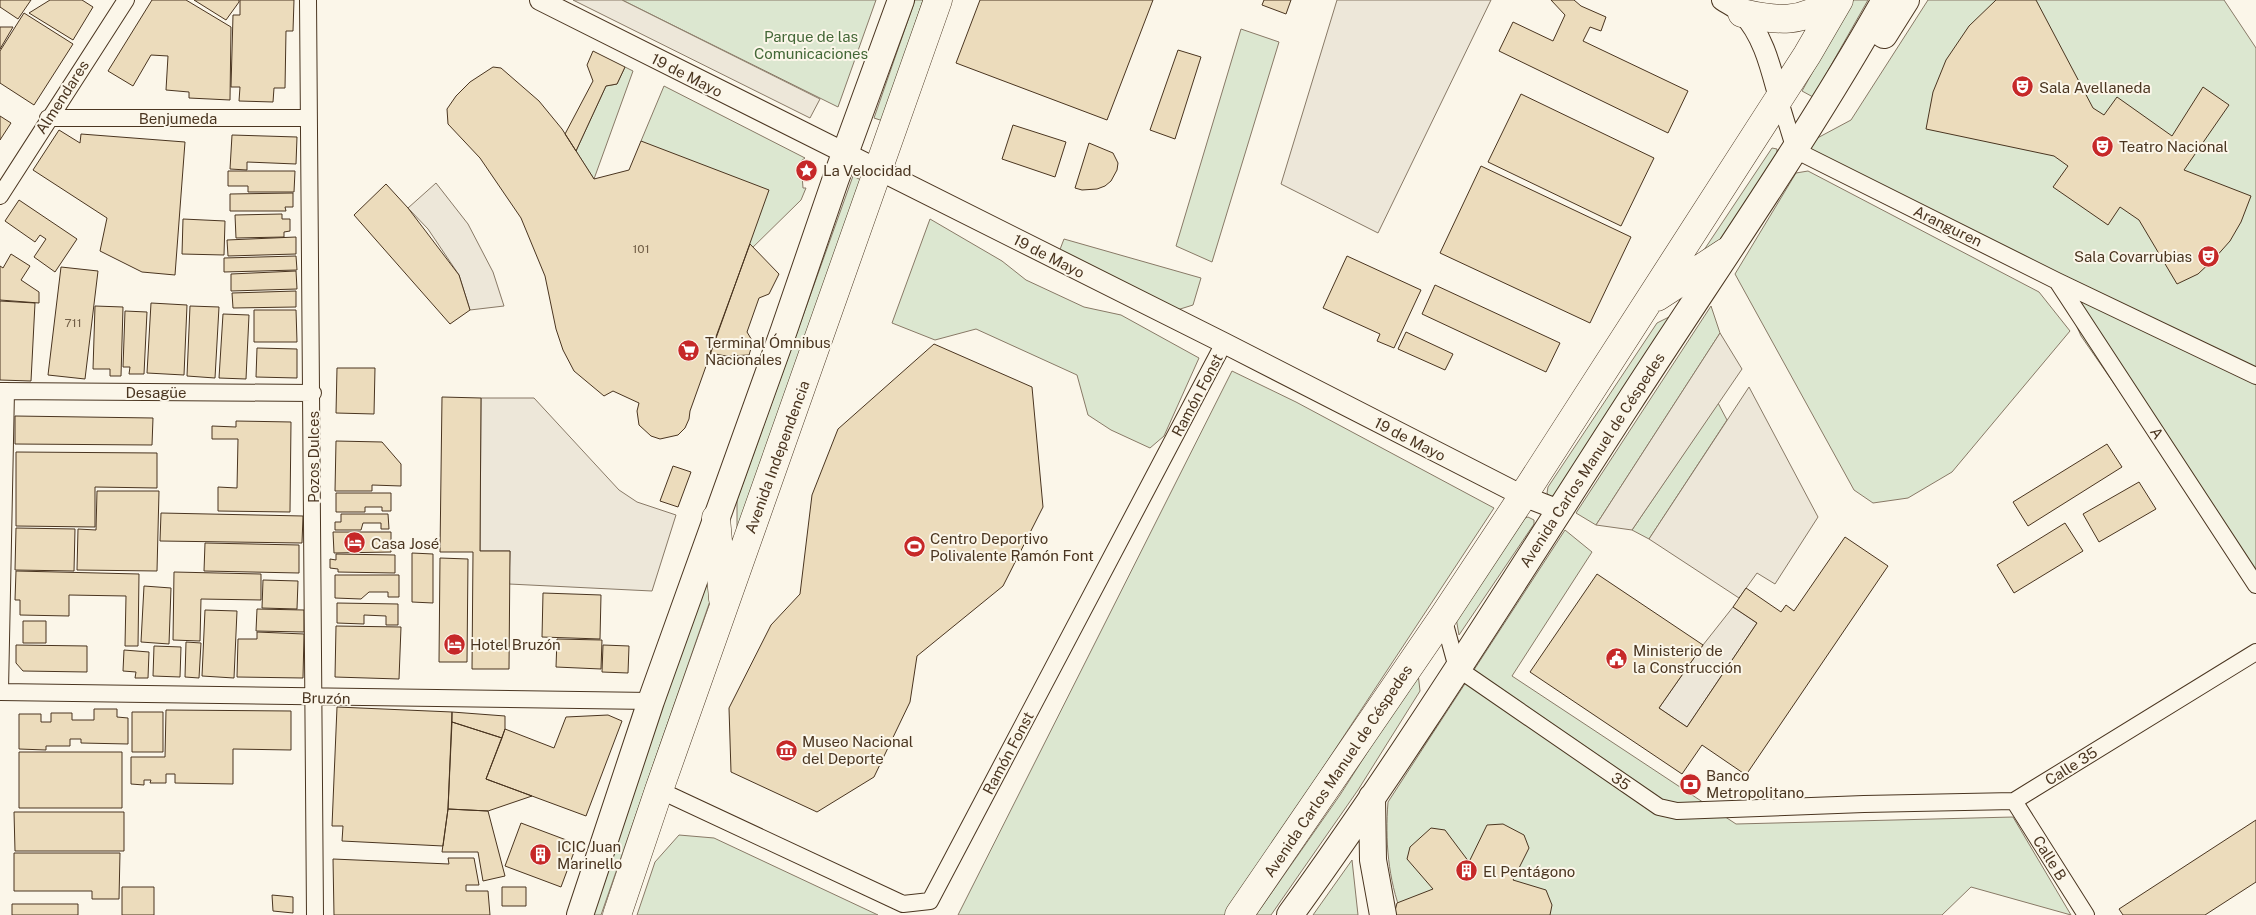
<svg xmlns="http://www.w3.org/2000/svg" width="2256" height="915" font-family="'Public Sans',sans-serif">
  <rect width="100%" height="100%" fill="#fbf6e9"/>
  <path fill="#dce7d0" stroke="#887966" d="M622 0H876L838 107Z
    M915 0H923L883 121 874 118Z
    M1853 0H1868L1813 97 1802 91Z
    M1928 0H2224L2256 48V588L2081 336 2057 281 1795 150 1851 120Z
    M1241 29 1279 42 1212 262 1176 246Z
    M625 67 633 71 594 179 576 151 606 86 617 84Z
    M664 86 805 158 801 161 803 188H806L801 200 746 254 641 141Z
    M1772 148 1777 149V159L1716 246 1696 262Z
    M1808 171 2039 292 2070 331 1952 472 1908 498 1873 503 1854 490 1735 274 1796 173Z
    M853 176 861 180 737 534V500Z
    M930 219 1002 261 1026 280 1084 307 1121 315 1199 358 1164 436 1150 448 1111 430 1088 415 1077 375 976 329 935 340 892 323Z
    M1064 239 1201 278 1193 305 1177 310 1059 252Z
    M1711 306 1720 333 1596 525 1576 513Z
    M1675 314 1556 495 1550 497 1547 493 1548 487 1657 323Z
    M1232 371 1296 402 1494 508 1226 915H958Z
    M1718 403 1727 420 1649 539 1632 530Z
    M1528 517 1534 520V524L1459 635 1456 618 1525 518Z
    M1565 530 1592 552 1512 676 1736 824 2013 817 2071 915 1971 887 1942 915H1402C1388 879 1385 840 1388 802Z
    M710 569V601L601 915H590Z
    M1418 673 1420 691 1358 790 1271 915H1256L1340 795Z
    M679 835 714 838 878 915H637L655 862Z
    M1352 860 1358 915H1313Z"/>
  <path fill="#ede7d9" stroke="#887966" d="M573 0H622L820 99 810 118Z
    M1337 0H1491L1378 233 1281 184Z
    M436 183 468 224 493 272 504 306 470 310 459 275 428 229 408 208Z
    M1720 333 1742 369 1632 530 1596 525Z
    M1749 387 1818 517 1775 584 1757 573 1739 598 1649 539Z
    M481 398H534L619 490 637 502 676 515 652 591 509 584 510 551H480Z
    M1733 607 1757 623 1687 727 1659 708 1703 645Z"/>
  <path fill="#ecdcbc" stroke="#4a3520" d="M0 0H31L18 19 0 7Z
    M50 0H82L93 7 73 40 29 13Z
    M152 0H186L231 27 230 100 189 98V92L166 90 168 56 151 55 133 86 108 71Z
    M194 0H239V2L226 20Z
    M240 0H294L293 31H286L285 88H274L273 102 239 101 240 87H231L233 15H240Z
    M980 0H1153L1107 120 956 63Z
    M1264 0H1291L1286 14 1262 5Z
    M1551 0H1574L1581 6 1606 17 1601 31 1590 27 1583 41 1688 91 1668 133 1499 51 1513 22 1553 41 1565 15Z
    M1996 0H2036L2093 108 2104 115 2117 97 2172 136 2203 87 2229 105 2184 170 2251 196 2241 222 2230 241 2214 259 2198 274 2177 284 2139 220 2120 207 2108 225 2053 187 2068 166 2054 156 1926 129 1933 92 1946 60 1969 26Z
    M24 13 73 44 34 105 0 83V51Z
    M0 27H13L0 49Z
    M1178 50 1201 57 1175 139 1150 130Z
    M593 51 625 67 617 84 606 86 576 151 565 134 593 81 587 65Z
    M493 67 501 68 539 101 562 129 594 179 629 170 641 141 769 190 690 411 689 419 685 428 678 435 660 439 651 436 639 425 637 411 639 403 613 391 604 396 574 371 563 350 556 329 545 276 521 218 480 158 448 124 447 109 456 96 470 82Z
    M1521 94 1654 158 1621 226 1488 162Z
    M0 116 11 123 0 140Z
    M1013 125 1066 142 1055 177 1002 159Z
    M59 130 80 143 81 134 185 142 175 275 142 272 100 251 107 218 33 170Z
    M232 135 297 137 296 164 247 162V170L230 169Z
    M1089 143 1113 153 1118 163 1117 170 1111 181 1105 186 1097 189 1082 190 1075 188Z
    M1481 166 1631 237 1590 323 1440 253Z
    M228 171H295L294 192H248V186H228Z
    M386 184 408 208 459 275 470 310 450 324 354 215Z
    M293 193V207H285L286 211H230V194Z
    M19 200 77 239 55 272 34 257 46 239 40 235 35 242 5 221Z
    M282 214V219H290V231L284 232V237L236 238 235 215Z
    M183 219 225 221 224 255 182 254Z
    M296 237V254L228 256 227 240Z
    M750 244 779 274 769 294 759 298 747 332 753 342 749 355 726 356 710 353Z
    M11 254 30 266 21 280 39 292V303L0 300V266L3 268Z
    M296 256 297 270 224 272V258Z
    M1347 256 1421 290 1394 348 1377 341 1380 334 1323 308Z
    M61 267 98 271 85 379 48 375Z
    M296 271 297 289 231 291V274Z
    M1435 285 1560 343 1546 372 1422 314Z
    M296 291V307L233 308 232 293Z
    M0 301 35 303 31 381 0 380Z
    M151 303 187 305 184 375 147 373Z
    M95 306 123 307 121 376H110V369H93Z
    M190 306 219 307 215 378 187 376Z
    M254 310H296L297 342H254Z
    M125 311 147 312 144 374H129L130 367H123Z
    M223 314 249 315 246 379 219 378Z
    M1406 332 1453 354 1445 370 1398 349Z
    M934 344 1032 387 1043 507 1003 586 917 656 910 702 874 777 817 812 731 772 729 708 771 625 800 594 812 495 838 429Z
    M257 348 297 349V378L256 377Z
    M337 368H375L374 414 336 413Z
    M442 397 481 398 480 551H510L509 669H472L473 552H440Z
    M15 416 153 418 152 445 15 444Z
    M236 421 291 422 290 512 218 511V487L237 488 238 439H212V426L236 427Z
    M336 441 382 442 401 464V486L372 485V491H335Z
    M2107 444 2122 467 2028 526 2013 502Z
    M16 452 157 453V488L95 487V527L16 526Z
    M673 466 691 472 678 507 660 501Z
    M2139 482 2156 509 2099 542 2083 514Z
    M97 491H159L157 571 77 570 78 529 96 530Z
    M336 493H391V511H382V507H365V512H336Z
    M161 513 303 516 302 543 160 541Z
    M341 514H388L389 529H381V523H363L361 530H335V522H341Z
    M2065 523 2083 551 2014 593 1997 565Z
    M16 528 75 529 74 571 15 570Z
    M333 532H391V552L334 553Z
    M1845 537 1888 566 1746 775 1702 745 1682 774 1530 672 1597 574 1703 645 1659 708 1687 727 1757 623 1733 607 1746 588 1781 612 1786 605 1794 611Z
    M205 543 299 545V573L204 571Z
    M412 553 433 554V603L412 602Z
    M336 554 395 555V573L338 572V569L330 568V559L336 560Z
    M440 558 468 559 467 662H439Z
    M16 571 139 574 138 646H125L126 596 69 595V616L20 615V600H15Z
    M174 572 261 574V600L201 599 200 641 173 640Z
    M335 575H399V597H388V592H369L361 599 335 598Z
    M263 580 298 581 297 609 262 608Z
    M144 586 171 588 169 644 141 642Z
    M543 593 601 595 600 639 542 637Z
    M337 603 398 604V625H386V616L364 615V624L337 623Z
    M257 609 304 610V632L256 631Z
    M205 610 237 611 234 678 202 676Z
    M23 621H46V643H23Z
    M336 626 401 627 399 679 335 677Z
    M257 632 304 634 303 678 237 677 238 639H257Z
    M557 639 602 640 601 669 556 667Z
    M186 642 201 643 199 678 185 677Z
    M16 645 87 646V672L23 671 16 663Z
    M603 645 629 646 628 673 602 672Z
    M154 646 181 647 180 677 153 676Z
    M124 650 149 652 148 678H135L136 672 123 671Z
    M337 707 452 712 448 809 443 846 342 841 343 826H332Z
    M94 709H117V717L128 718V744L81 743V739H70V746H46V750L19 749V714H41V722H51V713H72V720H94Z
    M166 710 291 711V750L233 749V784L175 783V774H166V783H150L151 780H144V785L131 784V757H165Z
    M132 712H163V752H132Z
    M452 712 505 716V729L502 738 452 722Z
    M608 715 622 721 586 816 486 779 505 729 554 748 566 717Z
    M452 722 502 738 486 779 532 796 488 811 448 809Z
    M19 752H122V808H19Z
    M448 809 488 811 505 876 483 881 478 852H442Z
    M14 812H124V851H15Z
    M2256 820V882L2205 915H2123L2119 909Z
    M521 823 577 844 561 887 505 866Z
    M1503 824 1524 835 1529 848 1513 880 1546 890 1552 905 1550 915H1394L1397 903 1433 889 1407 859 1410 847 1431 828 1445 830 1469 862 1487 825Z
    M14 853H120L119 899H92V891H14Z
    M448 858H474L479 885H466V891H488L490 915H334L333 859 449 864Z
    M122 887H154V915H122Z
    M502 887H526V906H502Z
    M272 895 293 897V913L273 911Z
    M12 904H78V915H12Z"/>
  <g fill="none" stroke-linecap="round" stroke-linejoin="round">
    <defs>
      <path id="minor" d="M308 0 315 915
        M1779 98 1795 150 2057 281 2256 376
        M48 118H308
        M0 196 126 0
        M2057 281 2256 585
        M0 391 313 393
        M1443 617 1457 668 1659 807 1677 811 1864 804 2014 801 2256 652
        M0 690 6 391
        M0 692 651 701
        M659 790 903 904 930 901 1224 343
        M2014 801 2086 915"/>
      <path id="tertiary" d="M540 0 1224 343 1523 496 1559 510
        M1722 0C1728 4 1736 8 1742 13 1764 36 1771 69 1779 98"/>
      <path id="primary" d="M1884 35 1906 0
        M1372 797 1373 860 1383 915
        M580 915 651 701 784 330 835 181 901 0
        M1290 915C1409 751 1516 577 1626 407 1713 272 1806 140 1885 0"/>
      <path id="trunk" d="M1742 13C1777 21 1802 24 1833 0
        M1657 297 1726 252
        M716 518 723 599
        M617 915 659 790 938 0
        M1239 915 1443 617 1523 496 1807 55 1839 0"/>
    </defs>
    <use href="#minor" stroke="#4a3520" stroke-width="18"/>
    <use href="#tertiary" stroke="#4a3520" stroke-width="22"/>
    <use href="#primary" stroke="#4a3520" stroke-width="28"/>
    <use href="#trunk" stroke="#4a3520" stroke-width="29"/>
    <use href="#minor" stroke="#fbf6e9" stroke-width="16"/>
    <use href="#tertiary" stroke="#fbf6e9" stroke-width="20"/>
    <use href="#primary" stroke="#fbf6e9" stroke-width="26"/>
    <use href="#trunk" stroke="#fbf6e9" stroke-width="28"/>
  </g>
  <defs>
    <symbol id="theatre-disc" viewBox="-11 -11 22 22"><circle r="9.5" fill="#c62828" stroke="#fbf6e9"/><path d="M-5-5.5Q0-4 5-5.5V0Q5 5 0 6Q-5 5-5 0ZM-3.3-2.5H-1v1.5H-3.3ZM1-2.5H3.3v1.5H1ZM-2.8 1Q0 5.5 2.8 1Z" fill="#fff"/></symbol>
    <symbol id="sight-disc" viewBox="-11 -11 22 22"><circle r="9.5" fill="#c62828" stroke="#fbf6e9"/><path d="M0-6L1.8-2.2L6-1.7L2.9 1.2L3.7 5.4L0 3.3L-3.7 5.4L-2.9 1.2L-6-1.7L-1.8-2.2Z" fill="#fff"/></symbol>
    <symbol id="supermarket-disc" viewBox="-11 -11 22 22"><circle r="9.5" fill="#c62828" stroke="#fbf6e9"/><path d="M-6-5.5h2.5l.6 2H6L4.5 2H-2.5L-4.4-4H-6ZM-1.5 3.2a1.3 1.3 0 1 0 .1 0ZM3 3.2a1.3 1.3 0 1 0 .1 0Z" fill="#fff"/></symbol>
    <symbol id="hotel-disc" viewBox="-11 -11 22 22"><circle r="9.5" fill="#c62828" stroke="#fbf6e9"/><path d="M-6-4.5h1.5V1H6V5H4.5V3h-9V5H-6ZM-4 0a1.8 1.8 0 1 1 3.6 0ZM.5 0V-2.5h3Q6-2.5 6 0Z" fill="#fff"/></symbol>
    <symbol id="stadium-disc" viewBox="-11 -11 22 22"><circle r="9.5" fill="#c62828" stroke="#fbf6e9"/><path d="M0-5a6.5 5 0 1 0 0 10a6.5 5 0 1 0 0-10ZM-3.5-1.8h7v3.6h-7Z" fill="#fff"/></symbol>
    <symbol id="civic-disc" viewBox="-11 -11 22 22"><circle r="9.5" fill="#c62828" stroke="#fbf6e9"/><path d="M-.6-6.5H3V-4.5H.6V-3L4-1V1h2V6H-6V1h2V-1L-.6-3ZM-1.2 2.5V6h2.4V2.5Z" fill="#fff"/></symbol>
    <symbol id="museum-disc" viewBox="-11 -11 22 22"><circle r="9.5" fill="#c62828" stroke="#fbf6e9"/><path d="M0-6L6-3V-2H-6V-3ZM-5-1h2V3h-2ZM-1-1h2V3h-2ZM3-1h2V3H3ZM-6 4H6V6H-6Z" fill="#fff"/></symbol>
    <symbol id="bank-disc" viewBox="-11 -11 22 22"><circle r="9.5" fill="#c62828" stroke="#fbf6e9"/><path d="M-6-4H6V4H-6ZM0-2.3a2.3 2.3 0 1 0 0 4.6a2.3 2.3 0 1 0 0-4.6Z" fill="#fff"/></symbol>
    <symbol id="building-disc" viewBox="-11 -11 22 22"><circle r="9.5" fill="#c62828" stroke="#fbf6e9"/><path d="M-4-6H4V6H1V3H-1V6H-4ZM-2.5-4.3h1.7v1.8h-1.7ZM.8-4.3h1.7v1.8H.8ZM-2.5-1h1.7V.8h-1.7ZM.8-1h1.7V.8H.8Z" fill="#fff"/></symbol>
  </defs>
  <g fill-rule="evenodd">
    <use href="#theatre-disc" x="2010" y="74" width="25" height="25"/>
    <use href="#theatre-disc" x="2090" y="134" width="25" height="25"/>
    <use href="#sight-disc" x="794" y="158" width="25" height="25"/>
    <use href="#theatre-disc" x="2196" y="244" width="25" height="25"/>
    <use href="#supermarket-disc" x="676" y="338" width="25" height="25"/>
    <use href="#hotel-disc" x="342" y="530" width="25" height="25"/>
    <use href="#stadium-disc" x="902" y="534" width="25" height="25"/>
    <use href="#hotel-disc" x="442" y="632" width="25" height="25"/>
    <use href="#civic-disc" x="1604" y="646" width="25" height="25"/>
    <use href="#museum-disc" x="774" y="738" width="25" height="25"/>
    <use href="#bank-disc" x="1678" y="772" width="25" height="25"/>
    <use href="#building-disc" x="528" y="842" width="25" height="25"/>
    <use href="#building-disc" x="1454" y="858" width="25" height="25"/>
  </g>
  <g text-anchor="middle" dominant-baseline="central" stroke-width="4" stroke-linejoin="round" paint-order="stroke">
    <g font-size="12" fill="#725f47">
      <text x="641" y="249">101</text>
      <text x="73" y="323">711</text>
    </g>
    <g font-size="15" fill="#436837" stroke="#fbf6e9">
      <text x="811" y="36">Parque de las<tspan x="811" dy="17">Comunicaciones</tspan></text>
    </g>
    <g font-size="15" fill="#4a3520" stroke="#fbf6e9">
      <text transform="translate(687 75) rotate(27)">19 de Mayo</text>
      <text transform="translate(62 97) rotate(-57)">Almendares</text>
      <text x="178" y="118">Benjumeda</text>
      <text transform="translate(1948 226) rotate(26)">Aranguren</text>
      <text transform="translate(1049 256) rotate(27)">19 de Mayo</text>
      <text x="156" y="392">Desagüe</text>
      <text transform="translate(1197 395) rotate(-62)">Ramón Fonst</text>
      <text transform="translate(2157 433) rotate(57)">A</text>
      <text transform="translate(1410 439) rotate(27)">19 de Mayo</text>
      <text transform="translate(313 457) rotate(-90)">Pozos Dulces</text>
      <text transform="translate(777 457) rotate(-70)">Avenida Independencia</text>
      <text transform="translate(1592 460) rotate(-57)">Avenida Carlos Manuel de Céspedes</text>
      <text transform="translate(326 698) rotate(1)">Bruzón</text>
      <text transform="translate(1008 753) rotate(-62)">Ramón Fonst</text>
      <text transform="translate(2071 766) rotate(-32)">Calle 35</text>
      <text transform="translate(1338 771) rotate(-56)">Avenida Carlos Manuel de Céspedes</text>
      <text transform="translate(1621 781) rotate(35)">35</text>
      <text transform="translate(2050 858) rotate(58)">Calle B</text>
    </g>
    <g font-size="15" fill="#4a3520" stroke="#fbf6e9" text-anchor="start">
      <text x="2039" y="87">Sala Avellaneda</text>
      <text x="2119" y="146">Teatro Nacional</text>
      <text x="823" y="170">La Velocidad</text>
      <text x="2192" y="256" text-anchor="end">Sala Covarrubias</text>
      <text x="705" y="342">Terminal Ómnibus<tspan x="705" dy="17">Nacionales</tspan></text>
      <text x="930" y="538">Centro Deportivo<tspan x="930" dy="17">Polivalente Ramón Font</tspan></text>
      <text x="371" y="543">Casa José</text>
      <text x="470" y="644">Hotel Bruzón</text>
      <text x="1633" y="650">Ministerio de<tspan x="1633" dy="17">la Construcción</tspan></text>
      <text x="802" y="741">Museo Nacional<tspan x="802" dy="17">del Deporte</tspan></text>
      <text x="1706" y="775">Banco<tspan x="1706" dy="17">Metropolitano</tspan></text>
      <text x="557" y="846">ICIC Juan<tspan x="557" dy="17">Marinello</tspan></text>
      <text x="1483" y="871">El Pentágono</text>
    </g>
  </g>
</svg>
